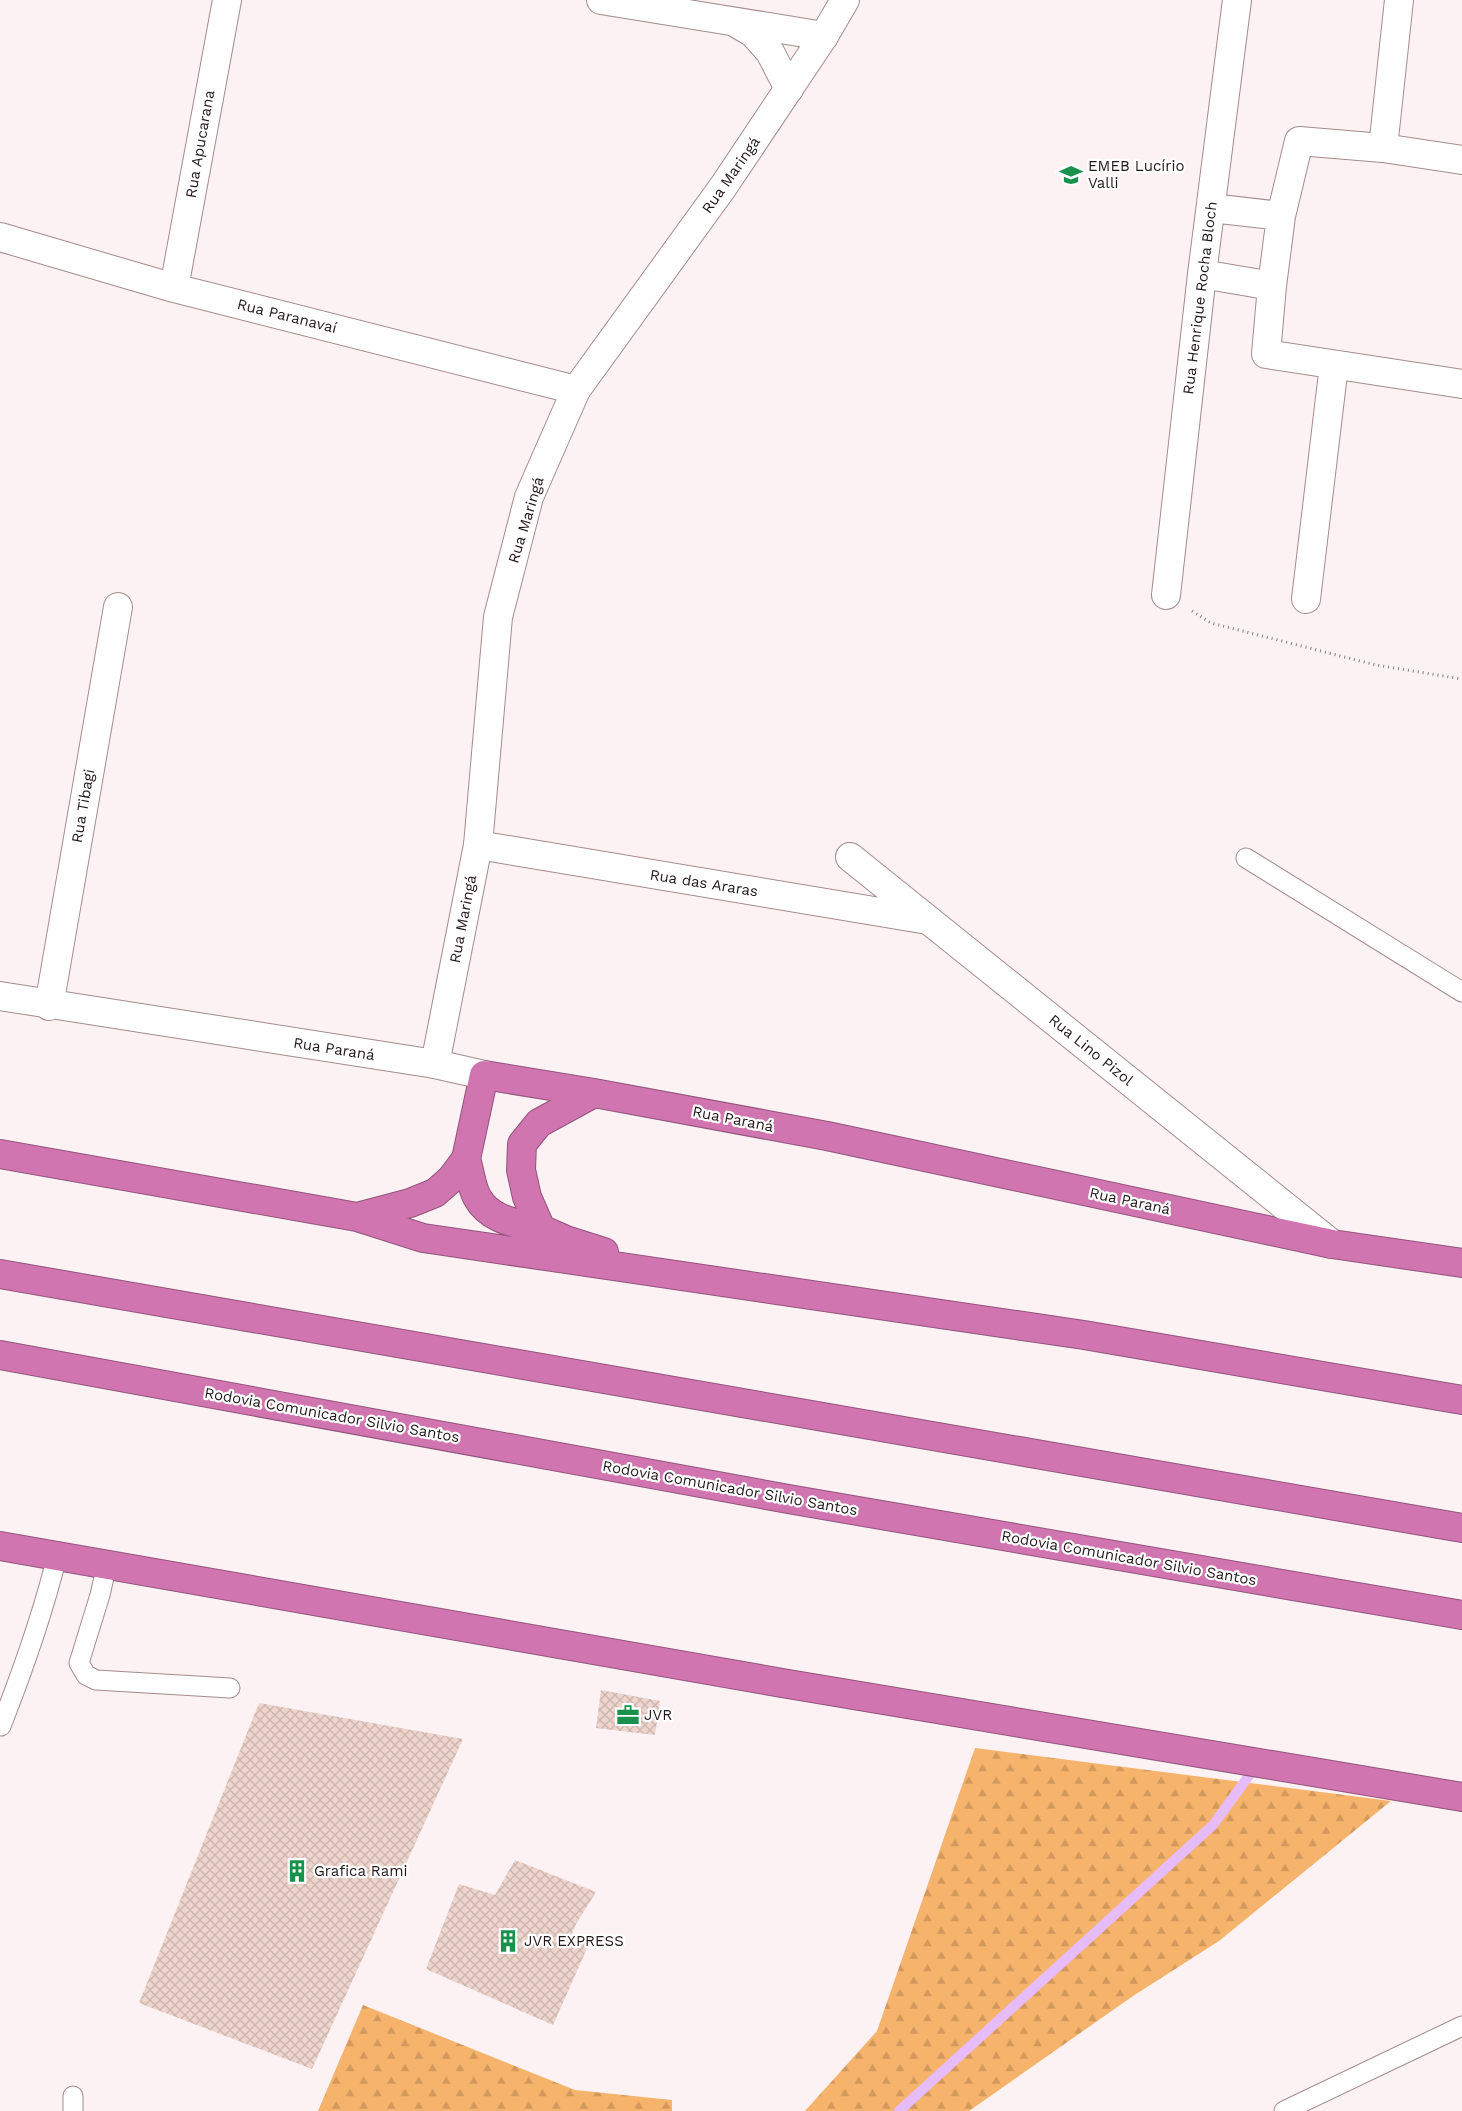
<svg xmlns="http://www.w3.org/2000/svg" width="1462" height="2111" font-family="'Work Sans',sans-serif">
  <defs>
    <pattern id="forest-firs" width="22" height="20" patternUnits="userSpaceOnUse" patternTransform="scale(1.25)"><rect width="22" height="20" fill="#f6b36b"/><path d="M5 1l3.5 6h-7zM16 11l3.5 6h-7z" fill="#d3995c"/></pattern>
    <pattern id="building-cross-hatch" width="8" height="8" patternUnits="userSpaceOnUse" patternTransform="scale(1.25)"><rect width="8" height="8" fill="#edd4cc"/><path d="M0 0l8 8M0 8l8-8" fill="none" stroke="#cbb5af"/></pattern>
  </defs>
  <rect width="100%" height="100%" fill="#fdf2f3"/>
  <path fill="url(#forest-firs)" d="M975 1748 1391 1801 1219 1941 1133 1996 969 2111H805L877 2031Z
    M363 2005 575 2090 672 2100V2111H318Z"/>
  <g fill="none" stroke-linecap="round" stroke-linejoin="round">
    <path stroke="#e6bcfd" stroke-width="10" d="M899 2111 1213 1825 1256 1766"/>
  </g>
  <path fill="url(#building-cross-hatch)" d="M601 1690 660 1701 655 1735 596 1728Z
    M259 1703 463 1739 312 2069 139 2003Z
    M515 1860 596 1892 576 1924 570 1938 589 1944 553 2025 426 1969 459 1884 495 1895Z"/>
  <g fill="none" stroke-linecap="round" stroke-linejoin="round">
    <defs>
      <path id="lane" d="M1246 858 1462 992
        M107 1564 100 1595 79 1663 86 1675 96 1680 230 1688
        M1 1726C23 1670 43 1614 57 1556
        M73 2096V2111
        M1284 2111 1462 2026"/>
      <path id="street" d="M601 0 824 36
        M736 23 753 33 770 52 789 89
        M1383 148 1399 0
        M1462 160 1383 148 1299 141 1281 216 1272 286 1266 354 1462 384
        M1211 208 1281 216
        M0 237 174 288 576 390
        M1202 274 1272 286
        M174 288 227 0
        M1166 595 1202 274 1237 0
        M1306 599 1334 365
        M478 845 928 920
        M850 857 1332 1244
        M0 996 435 1064
        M49 1006 118 607"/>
      <path id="secondary" d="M484 1075 435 1064 478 845 498 617 529 497 576 390 723 187 824 36 845 0"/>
      <path id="highway" d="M594 1093 539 1123 522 1144 521 1170 527 1197 541 1229 566 1240 604 1252
        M0 1154 357 1217 423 1238 1084 1335 1462 1400
        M466 1159C470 1171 471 1186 477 1197 490 1221 517 1223 541 1229
        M357 1217 410 1203 435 1193 451 1179 466 1159 484 1075 594 1093 827 1136 1332 1244 1462 1263
        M0 1274 1462 1528
        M0 1355 794 1500 1462 1615
        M0 1546 788 1684 1462 1797"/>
    </defs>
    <use href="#lane" stroke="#a48b8e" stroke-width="21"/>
    <use href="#street" stroke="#a48b8e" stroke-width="30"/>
    <use href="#secondary" stroke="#a48b8e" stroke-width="30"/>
    <use href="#highway" stroke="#93547c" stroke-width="30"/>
    <path stroke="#877c7e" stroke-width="3" stroke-dasharray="1 4" stroke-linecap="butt" d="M1192 611 1211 623 1376 665 1462 679"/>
    <use href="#lane" stroke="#fff" stroke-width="19"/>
    <use href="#street" stroke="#fff" stroke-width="28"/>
    <use href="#secondary" stroke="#fff" stroke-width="28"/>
    <use href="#highway" stroke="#d075b0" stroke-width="28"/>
  </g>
  <defs>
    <symbol id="school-bare" viewBox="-9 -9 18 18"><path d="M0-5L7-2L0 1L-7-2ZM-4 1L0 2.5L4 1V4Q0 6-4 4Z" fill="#19914c" stroke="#fff" stroke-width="2.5" paint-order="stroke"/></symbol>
    <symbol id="office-bare" viewBox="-9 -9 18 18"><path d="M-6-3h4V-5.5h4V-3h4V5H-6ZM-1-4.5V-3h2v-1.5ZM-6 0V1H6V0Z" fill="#19914c" stroke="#fff" stroke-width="2.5" paint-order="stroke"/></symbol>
    <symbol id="building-bare" viewBox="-9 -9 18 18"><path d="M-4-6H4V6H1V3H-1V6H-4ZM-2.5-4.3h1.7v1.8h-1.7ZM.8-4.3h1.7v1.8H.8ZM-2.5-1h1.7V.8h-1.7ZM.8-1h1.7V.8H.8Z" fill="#19914c" stroke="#fff" stroke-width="2.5" paint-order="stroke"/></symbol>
  </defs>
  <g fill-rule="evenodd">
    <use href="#school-bare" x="1055" y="159" width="32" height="32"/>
    <use href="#office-bare" x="612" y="1699" width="32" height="32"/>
    <use href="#building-bare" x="281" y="1855" width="32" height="32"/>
    <use href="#building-bare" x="492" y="1925" width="32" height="32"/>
  </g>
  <g text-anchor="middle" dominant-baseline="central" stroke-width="4.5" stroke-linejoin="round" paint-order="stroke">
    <g font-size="15" fill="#22181a" stroke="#fff">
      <text transform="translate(200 144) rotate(-80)">Rua Apucarana</text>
      <text transform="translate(731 175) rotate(-55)">Rua Maringá</text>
      <text transform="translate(1200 298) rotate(-83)">Rua Henrique Rocha Bloch</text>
      <text transform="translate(287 316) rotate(14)">Rua Paranavaí</text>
      <text transform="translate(526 520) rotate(-73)">Rua Maringá</text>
      <text transform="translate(83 806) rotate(-80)">Rua Tibagi</text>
      <text transform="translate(704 883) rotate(9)">Rua das Araras</text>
      <text transform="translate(463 919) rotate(-79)">Rua Maringá</text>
      <text transform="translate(334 1049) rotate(9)">Rua Paraná</text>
      <text transform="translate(1091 1050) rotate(39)">Rua Lino Pizol</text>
      <text transform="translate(733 1119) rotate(11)">Rua Paraná</text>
      <text transform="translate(1130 1201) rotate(12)">Rua Paraná</text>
      <text transform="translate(332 1415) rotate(10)">Rodovia Comunicador Silvio Santos</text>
      <text transform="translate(730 1488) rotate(10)">Rodovia Comunicador Silvio Santos</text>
      <text transform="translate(1129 1558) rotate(10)">Rodovia Comunicador Silvio Santos</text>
    </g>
    <g font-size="15" fill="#22181a" stroke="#fff" text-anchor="start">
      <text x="1088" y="166">EMEB Lucírio<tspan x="1088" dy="17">Valli</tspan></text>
      <text x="644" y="1715">JVR</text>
      <text x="314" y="1871">Grafica Rami</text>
      <text x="524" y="1941">JVR EXPRESS</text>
    </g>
  </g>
</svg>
